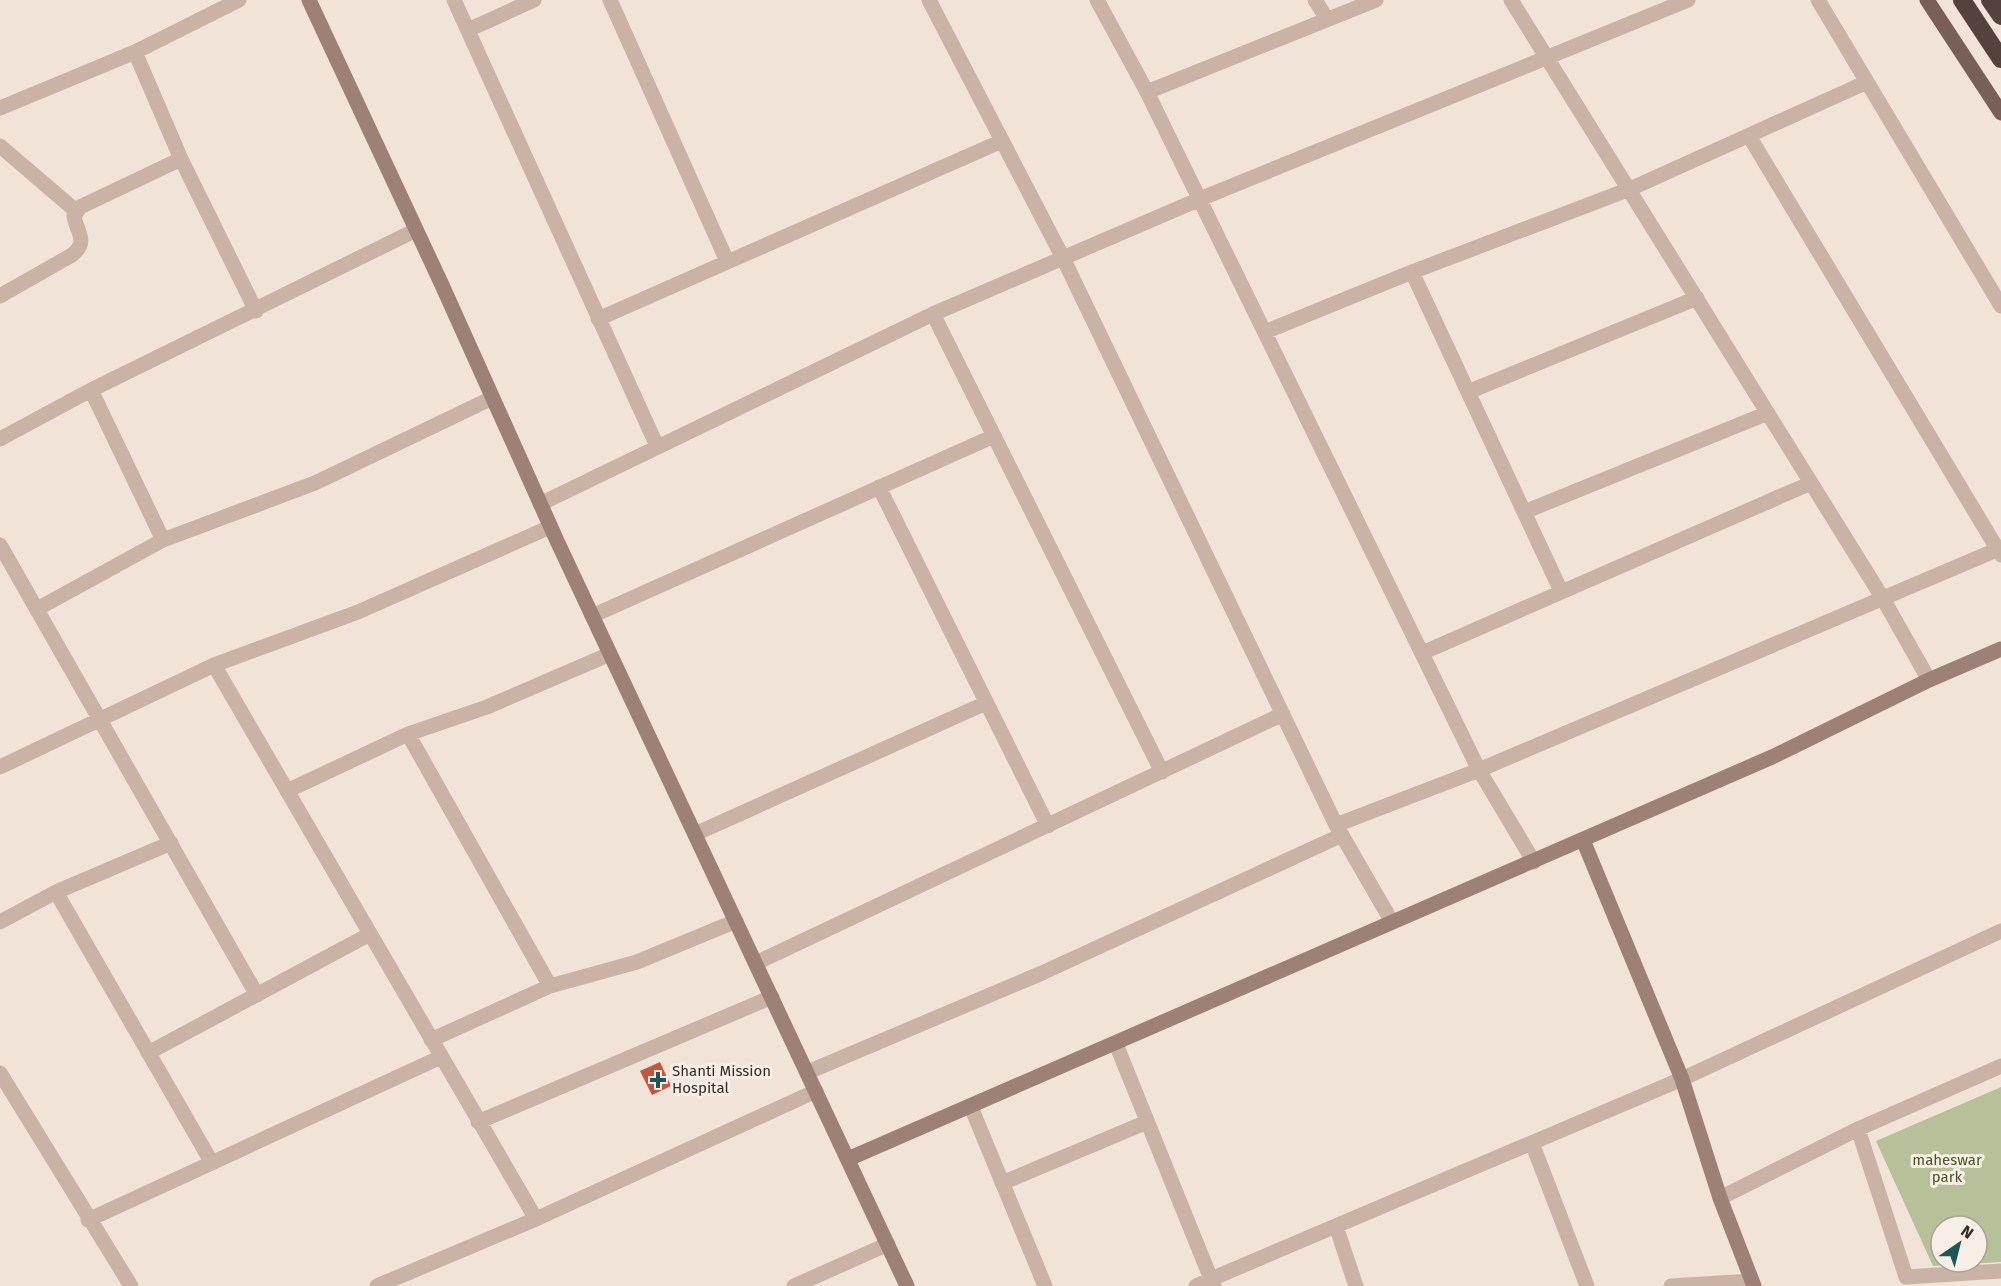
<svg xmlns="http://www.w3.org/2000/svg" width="2001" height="1286" font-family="'Fira Sans',sans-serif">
  <rect width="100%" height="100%" fill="#f2e3d9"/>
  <path fill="#b7c199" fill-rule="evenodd" d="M2001 1087V1262L1933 1266 1876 1141ZM1941 1226H1977V1262H1941Z"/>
  <path fill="#c85440" d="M660 1062 671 1086 652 1095 640 1071Z"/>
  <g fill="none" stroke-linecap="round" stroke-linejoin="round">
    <path stroke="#cab2a5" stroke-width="15" d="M454 0 657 446
      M610 0 727 261
      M929 0 1063 258 1336 825 1392 922
      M1097 0 1147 92 1479 770 1534 862
      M1315 0 1327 19
      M1511 0 1882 597 1929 680
      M1818 0 2001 306
      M468 30 534 0
      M135 52 181 159 256 311
      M1147 92 1376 0
      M0 108 135 52 239 0
      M1749 136 2001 555
      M0 146 76 211
      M1412 272 1561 591
      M0 296 72 255C89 241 77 233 74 216L80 207 181 159
      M933 314 1162 772
      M598 319 1002 141
      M1265 332 1412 272 1630 189 1867 82
      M91 390 163 540
      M1468 392 1697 298
      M0 439 91 390 416 230
      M879 487 1048 826
      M540 504 933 314 1200 199 1688 0
      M1524 512 1768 413
      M0 545 257 995
      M37 609 163 540 315 483 492 398
      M592 616 994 436
      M1422 653 1811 483
      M214 665 536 1219
      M408 734 550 986
      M0 767 214 665 358 612 550 527
      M287 791 408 734 487 707 610 654
      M1336 825 1479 770 2001 548
      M695 834 986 703
      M56 892 212 1163
      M0 922 56 892 171 843
      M756 963 1283 714
      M431 1040 550 986 637 962 736 921
      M1116 1044 1211 1279 1196 1286
      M148 1053 370 934
      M808 1072 1042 973 1342 835
      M0 1073 131 1286
      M971 1107 1045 1286
      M478 1122 772 997
      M1858 1129 1906 1277 2001 1271
      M1532 1143 1587 1286
      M1002 1183 1147 1122
      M1720 1198 1858 1129 2001 1066
      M88 1220 441 1057
      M1336 1226 1356 1286
      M377 1286 536 1219 816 1091
      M794 1286 888 1244
      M1214 1286 1211 1279 1682 1079 2001 931
      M1671 1286 1752 1281"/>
    <path stroke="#9d8076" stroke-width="15" d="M309 0 442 285 558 543 907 1286
      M1583 840 1682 1079 1720 1198 1754 1286
      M848 1159 1772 757 1929 680 2001 649"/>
    <path stroke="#785f57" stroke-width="15" d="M1927 0 2001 113"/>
    <path stroke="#56423d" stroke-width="18" d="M1962 0 2001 59
      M1990 0 2001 16"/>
  </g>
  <path fill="#1b5755" stroke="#f9eee5" stroke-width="2" d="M655 1071h6v6h6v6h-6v6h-6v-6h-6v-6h6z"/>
  <g text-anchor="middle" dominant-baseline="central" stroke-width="6" stroke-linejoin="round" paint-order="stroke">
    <g font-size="15" fill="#352a26" stroke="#f9eee5" text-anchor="start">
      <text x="672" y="1071">Shanti Mission<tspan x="672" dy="17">Hospital</tspan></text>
    </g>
    <g font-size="15" fill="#49542a" stroke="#f9eee5">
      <text x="1947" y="1160">maheswar<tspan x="1947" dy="17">park</tspan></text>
    </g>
  </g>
  <g transform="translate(1959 1244) rotate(35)"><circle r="28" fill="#f9eee5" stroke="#aba099" stroke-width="1.5"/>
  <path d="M0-4.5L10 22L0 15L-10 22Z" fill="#1b5755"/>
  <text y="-9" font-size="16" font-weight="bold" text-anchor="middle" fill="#352a26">N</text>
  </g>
</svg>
